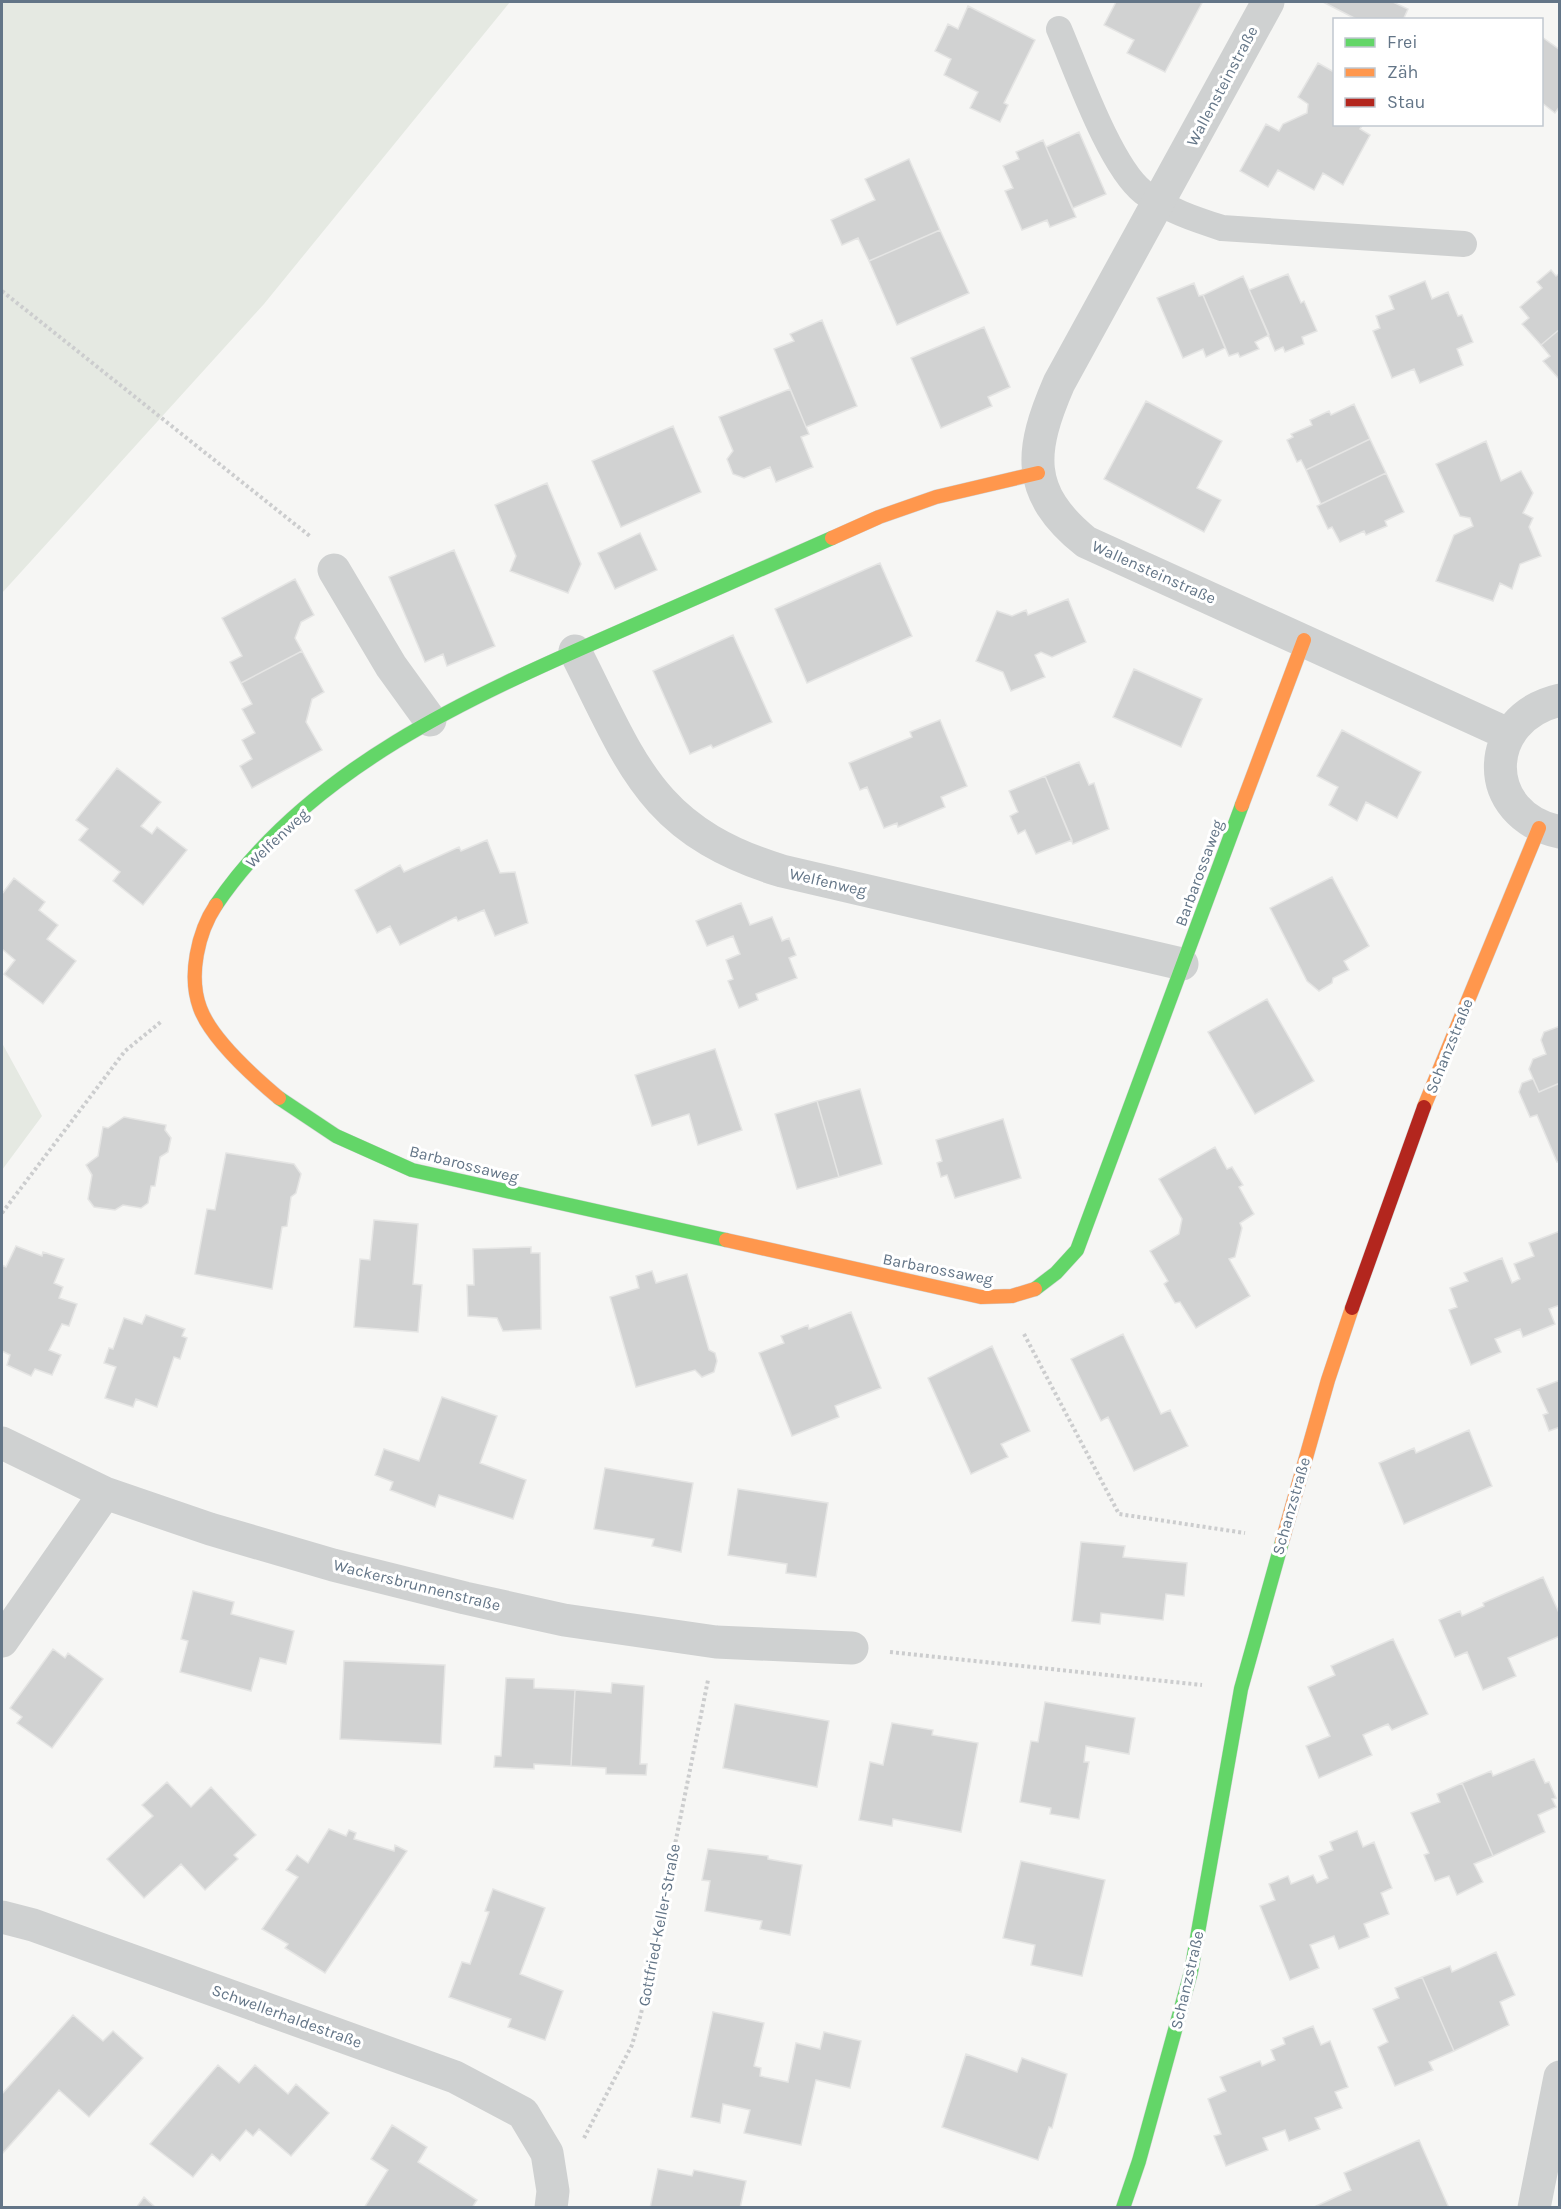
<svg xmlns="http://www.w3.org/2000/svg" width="1561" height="2209" font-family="Karla,sans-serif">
  <rect width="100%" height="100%" fill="#f6f6f4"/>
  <path fill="#e5e9e2" d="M2 2H510L264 304 2 593Z
    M2 1043 42 1116 2 1170Z"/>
  <path fill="#d1d2d2" stroke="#e5e5e4" stroke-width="1.5" d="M1116 2H1199L1202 3 1165 72 1127 53 1134 40 1104 25Z
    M1323 2H1393L1408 9 1403 20H1358Z
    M968 6 1035 40 1004 103 1008 105 1000 122 970 108 978 92 944 75 951 59 935 51 948 24 958 29Z
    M1542 37 1560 50V106L1555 113 1542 103Z
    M1318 63 1334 72V124H1363L1360 129 1370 135 1343 185 1323 173 1314 190 1278 170 1268 187 1240 171 1266 124 1279 131 1283 124 1307 113 1308 104 1298 97Z
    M1079 132 1106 194 1073 208 1046 147Z
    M1043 140 1076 217 1050 227 1047 220 1022 230 1005 191 1013 188 1003 166 1019 159 1016 152Z
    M909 159 940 230 869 261 858 238 842 245 831 220 875 200 865 179Z
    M940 230 969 293 897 325 869 261Z
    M1551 270 1556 276 1560 273V329L1541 345 1522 324 1529 318 1520 307 1542 288 1537 282Z
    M1288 274 1301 303 1304 301 1317 331 1302 337 1304 344 1285 352 1283 347 1275 351 1249 290Z
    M1243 276 1269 335 1255 342 1259 349 1240 357 1238 353 1229 356 1203 295Z
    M1425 281 1432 299 1448 292 1458 316 1462 315 1473 342 1457 349 1463 365 1420 383 1414 369 1392 378 1373 331 1380 328 1376 316 1394 309 1389 296Z
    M1194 283 1199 296 1203 295 1225 348 1206 357 1203 349 1183 358 1157 298Z
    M822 320 857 406 806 427 774 349 794 341 790 334Z
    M984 327 1010 387 988 397 992 406 941 428 911 358Z
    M1560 329V380L1543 361 1550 356 1541 345Z
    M790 389 809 434 801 437 813 467 776 482 770 467 744 478 733 474 727 459 733 451 719 417Z
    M1146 401 1222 441 1197 488 1221 500 1204 532 1104 479Z
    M1354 404 1370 439 1306 470 1301 460 1297 462 1287 440 1293 437 1291 434 1312 425 1310 420 1329 411 1331 415Z
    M673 426 701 492 621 527 592 461Z
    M1370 439 1386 473 1321 504 1306 470Z
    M1486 441 1501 481 1521 471 1533 493 1523 513 1533 518 1529 527 1541 556 1520 564 1512 589 1500 583 1493 601 1436 581 1454 535 1473 526 1470 518 1460 516 1436 464Z
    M1386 473 1404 512 1385 521 1387 526 1366 535 1364 531 1340 542 1332 527 1328 529 1317 506Z
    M547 483 581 564 568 593 510 571 516 556 495 505Z
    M640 533 657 570 615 589 598 553Z
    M454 550 495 646 447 666 443 654 425 662 389 577Z
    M880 563 912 636 807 683 775 609Z
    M295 579 314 615 301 622 295 638 302 651 241 683 230 662 242 656 222 618Z
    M1068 599 1086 642 1052 657 1041 652 1035 655 1045 677 1011 691 1003 672 976 661 997 611 1012 616 1026 610 1028 615Z
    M733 635 772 722 713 748 711 745 690 754 653 671Z
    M302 651 324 692 312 699 306 722 322 750 252 788 240 766 252 759 242 740 255 733 242 709 252 704 241 683Z
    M1134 669 1202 699 1181 747 1113 717Z
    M940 720 967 786 941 797 945 807 898 827 897 823 884 828 867 787 860 790 849 763 912 737 910 732Z
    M1342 730 1421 772 1397 818 1366 802 1357 821 1329 805 1338 787 1317 776Z
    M1079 762 1089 785 1094 783 1109 829 1073 844 1045 776Z
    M117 768 161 802 141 826 152 834 157 827 187 850 143 905 113 881 120 872 79 840 88 829 76 820Z
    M1045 776 1072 840 1036 854 1025 830 1018 834 1010 816 1018 812 1009 791Z
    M487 840 500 873 515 872 528 923 495 936 484 910 458 921 456 917 400 945 390 926 377 933 355 890 400 865 404 872 459 847 461 851Z
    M1332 877 1369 946 1344 961 1349 970 1333 978 1332 983 1319 991 1307 981 1270 908Z
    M14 878 45 902 39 910 58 925 47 939 76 961 43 1004 4 974 15 960 2 949V894Z
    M741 903 750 925 772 917 782 941 789 938 796 955 789 958 797 978 756 994 758 1000 739 1008 728 981 733 979 726 960 740 954 733 936 707 946 696 921Z
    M1267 999 1314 1081 1255 1114 1208 1032Z
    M1560 1026V1083L1539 1092 1529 1069 1533 1059 1546 1054 1541 1040 1544 1032Z
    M715 1049 742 1130 698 1145 689 1114 652 1126 635 1075Z
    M1533 1079 1539 1092 1560 1083V1161L1557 1162 1537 1115 1530 1117 1519 1092 1522 1083Z
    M860 1089 882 1164 839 1177 817 1101Z
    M817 1101 839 1177 797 1189 775 1114Z
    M124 1117 166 1125 165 1130 171 1138 168 1152 160 1157 155 1186H151L148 1203 141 1208 123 1205 115 1210 94 1207 88 1199 92 1175 86 1165 98 1156 103 1127 108 1128Z
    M1003 1119 1021 1178 955 1198 947 1175 941 1177 937 1163 942 1161 936 1140Z
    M1215 1147 1227 1169 1232 1167 1243 1185 1239 1187 1254 1214 1240 1223 1242 1228 1235 1257 1229 1259 1250 1296 1196 1328 1180 1302 1175 1303 1164 1284 1168 1281 1150 1251 1179 1234 1182 1219 1159 1179Z
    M226 1153 294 1164 301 1174 296 1193 291 1197 287 1226 282 1227 272 1289 195 1274 207 1209 215 1210Z
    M374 1220 418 1224 413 1284 422 1285 418 1332 354 1327 360 1259 370 1260Z
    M1560 1231V1305L1549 1309 1555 1324 1523 1337 1520 1329 1495 1339 1501 1352 1471 1365 1449 1310 1457 1307 1450 1288 1468 1281 1464 1273 1502 1258 1512 1283 1520 1279 1514 1264 1534 1256 1529 1243Z
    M16 1246 42 1256 43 1252 64 1259 54 1283 63 1287 59 1298 77 1304 69 1326 62 1324 49 1350 61 1355 52 1375 35 1369 31 1376 7 1365 10 1355 2 1351V1265L6 1267Z
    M531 1247V1253H540L541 1329 503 1331 497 1318 468 1316 467 1285H474L473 1249Z
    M652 1271 656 1283 687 1274 709 1350 715 1353 717 1361 714 1372 702 1377 695 1370 636 1387 610 1297 639 1288 636 1276Z
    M851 1312 881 1388 835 1406 839 1417 792 1436 759 1353 784 1343 781 1336 808 1325 809 1329Z
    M146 1315 185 1329 182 1336 187 1338 180 1359 174 1357 157 1407 136 1399 133 1407 105 1398 116 1367 104 1363 109 1348 113 1349 124 1318 142 1324Z
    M1123 1334 1161 1414 1170 1410 1188 1446 1134 1471 1108 1417 1101 1421 1071 1359Z
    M992 1346 1030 1431 1001 1444 1008 1457 971 1474 928 1378Z
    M1560 1380V1427L1549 1431 1543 1415 1548 1413 1537 1389Z
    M442 1397 497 1416 480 1463 526 1480 513 1519 439 1495 435 1507 390 1490 393 1482 375 1475 384 1449 419 1461Z
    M1469 1430 1492 1486 1404 1524 1379 1463 1414 1448 1416 1453Z
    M605 1468 693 1483 681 1552 652 1546 654 1539 594 1529Z
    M738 1489 828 1503 816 1577 786 1573 787 1564 728 1555Z
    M1081 1542 1125 1546 1123 1557 1187 1563 1184 1596 1166 1594 1163 1620 1101 1613 1100 1624 1072 1621Z
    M1543 1577 1560 1615V1636L1508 1658 1516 1676 1483 1690 1467 1652 1455 1657 1439 1620 1460 1611 1462 1616 1484 1606 1483 1603Z
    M193 1591 234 1602 231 1614 294 1631 286 1664 260 1658 251 1691 180 1672 188 1641 181 1639Z
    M1393 1639 1428 1714 1392 1730 1388 1724 1363 1735 1372 1755 1319 1778 1306 1746 1330 1736 1308 1687 1335 1675 1331 1666Z
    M53 1649 65 1658 68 1653 103 1679 52 1748 17 1723 22 1717 10 1708Z
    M344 1661 445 1665 441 1744 340 1739Z
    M506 1678 534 1679V1688L575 1690 571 1766 534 1764V1769L494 1767 495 1756H501Z
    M612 1683 644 1686 640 1764H647L646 1775 606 1774V1768L571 1766 575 1690 611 1693Z
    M1045 1702 1135 1718 1129 1754 1086 1746 1084 1762H1089L1079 1819 1050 1814 1051 1808 1020 1802 1031 1741 1038 1742Z
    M735 1704 829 1721 817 1787 723 1768Z
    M892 1723 933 1730 932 1735 978 1743 961 1832 893 1819 892 1826 859 1820 870 1762 883 1765Z
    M1534 1759 1545 1783 1549 1782 1556 1798 1552 1799 1556 1807 1538 1815 1545 1832 1493 1856 1462 1783 1491 1771 1493 1776Z
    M167 1782 191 1807 211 1787 256 1835 234 1855 238 1859 205 1890 181 1864 144 1898 107 1859 153 1816 142 1805Z
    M1462 1783 1493 1856 1474 1864 1483 1882 1457 1895 1449 1876 1435 1881 1424 1855 1429 1853 1411 1813 1440 1802 1437 1794Z
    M329 1829 346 1836 349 1830 356 1833 354 1839 394 1851 395 1845 407 1851 325 1973 285 1948 288 1944 262 1929 298 1877 286 1870 297 1855 308 1863Z
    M1357 1831 1363 1847 1374 1842 1392 1888 1381 1893 1389 1914 1364 1924 1369 1937 1339 1949 1334 1936 1310 1945 1319 1968 1290 1980 1260 1906 1275 1900 1269 1884 1288 1876 1291 1884 1313 1875 1317 1883 1328 1878 1319 1856 1333 1850 1330 1842Z
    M708 1849 768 1856V1859L802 1865 790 1935 760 1929 762 1921 705 1911 710 1881 702 1880Z
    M1021 1861 1105 1880 1082 1976 1031 1965 1035 1945 1003 1938Z
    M493 1889 545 1908 520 1974 563 1991 545 2040 508 2027 511 2019 449 1997 462 1962 470 1964 489 1912 485 1911Z
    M1496 1952 1515 1995 1500 2002 1509 2025 1454 2051 1422 1977 1450 1966 1452 1972Z
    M1422 1977 1454 2051 1429 2062 1433 2070 1395 2086 1378 2047 1388 2042 1373 2009 1399 1998 1395 1988Z
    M713 2012 764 2023 754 2066 761 2068 760 2076 788 2082 796 2043 820 2049 824 2032 861 2041 850 2088 816 2080 801 2145 744 2133 750 2110 723 2104 720 2123 691 2117Z
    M73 2015 103 2041 113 2031 143 2058 89 2117 59 2090 2 2154V2094Z
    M1313 2026 1321 2045 1330 2041 1348 2087 1335 2092 1342 2108 1315 2118 1320 2129 1289 2141 1285 2130 1263 2138 1268 2150 1226 2166 1214 2136 1221 2134 1208 2099 1226 2091 1220 2077 1260 2061 1262 2066 1275 2060 1271 2050 1285 2044 1283 2038Z
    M966 2054 1017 2072 1022 2058 1067 2074 1052 2128 1049 2127 1038 2160 942 2127Z
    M218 2065 239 2083 255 2065 288 2094 296 2084 329 2113 291 2156 259 2129 253 2136 246 2130 220 2161 212 2154 193 2177 150 2144Z
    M392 2125 427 2147 418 2162 477 2200 472 2208H364L388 2170 371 2159Z
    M1419 2140 1449 2208H1312L1351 2190 1344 2173Z
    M658 2169 692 2176 694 2170 746 2181 740 2208H650Z
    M144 2197 156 2208H136Z"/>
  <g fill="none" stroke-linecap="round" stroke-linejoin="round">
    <defs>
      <path id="fast" d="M216 905C309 768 470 697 616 633 688 601 760 570 832 538
        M279 1098 336 1136 412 1170 726 1240
        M1035 1289 1056 1273 1077 1250 1242 805
        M1123 2208 1139 2161 1191 1972 1241 1689 1282 1542"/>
      <path id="slow" d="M832 538 879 517 936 497 1038 473
        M1242 805 1304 640
        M216 905C198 932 188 976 200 1008 211 1038 254 1077 279 1098
        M1424 1107 1539 828
        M726 1240 981 1297 1012 1296 1035 1289
        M1282 1542 1328 1380 1352 1308"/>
      <path id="jam" d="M1352 1308 1424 1107"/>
    </defs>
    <use href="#fast" stroke="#d1d3d4" stroke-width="15"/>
    <use href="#slow" stroke="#d1d3d4" stroke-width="15"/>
    <use href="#jam" stroke="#d1d3d4" stroke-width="15"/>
    <path stroke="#cccdce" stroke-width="4" stroke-dasharray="3 3" stroke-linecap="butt" d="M2 291 311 537
      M2 1213 125 1051 162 1021
      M1024 1334 1119 1514 1245 1533
      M890 1652 1202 1685
      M584 2138 632 2045 641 2014 708 1680"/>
    <path stroke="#cfd1d1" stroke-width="26" d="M1059 29C1077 71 1110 166 1143 192 1167 210 1194 219 1222 228L1464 244"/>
    <path stroke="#cfd1d1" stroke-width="33" d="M1268 2 1059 383C1030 450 1024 492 1086 542L1508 734
      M334 570 391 666 430 720
      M575 651C632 763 650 831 782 871L1182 964
      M1560 700C1481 718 1480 816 1560 832
      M2 1443 105 1493 210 1529 333 1565 465 1598 564 1620 716 1642 852 1648
      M2 1641 105 1493
      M2 1917 33 1925 455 2077 523 2113 547 2153 553 2191 551 2208
      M1534 2208 1560 2077"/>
    <use href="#fast" stroke="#63d668" stroke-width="14"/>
    <use href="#slow" stroke="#ff974d" stroke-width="14"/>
    <use href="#jam" stroke="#b3261e" stroke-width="14"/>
  </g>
  <g text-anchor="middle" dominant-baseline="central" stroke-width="6" stroke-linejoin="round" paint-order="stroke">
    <g font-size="16" fill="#637587" stroke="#fff">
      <text transform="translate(1222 86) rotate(-62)">Wallensteinstraße</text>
      <text transform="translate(1154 572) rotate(24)">Wallensteinstraße</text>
      <text transform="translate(277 838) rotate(-43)">Welfenweg</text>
      <text transform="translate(1199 873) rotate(-70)">Barbarossaweg</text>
      <text transform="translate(828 882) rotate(13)">Welfenweg</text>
      <text transform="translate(1449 1046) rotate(-68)">Schanzstraße</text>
      <text transform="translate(464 1164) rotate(14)">Barbarossaweg</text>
      <text transform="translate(938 1269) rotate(11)">Barbarossaweg</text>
      <text transform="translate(1291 1506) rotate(-74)">Schanzstraße</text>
      <text transform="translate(417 1585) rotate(14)">Wackersbrunnenstraße</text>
      <text transform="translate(659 1925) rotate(-79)">Gottfried-Keller-Straße</text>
      <text transform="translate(1187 1980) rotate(-77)">Schanzstraße</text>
      <text transform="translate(287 2016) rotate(20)">Schwellerhaldestraße</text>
    </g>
  </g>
  <rect width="1561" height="2209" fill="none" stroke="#637587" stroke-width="6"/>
  <rect x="1333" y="18" width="210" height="108" fill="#ffffff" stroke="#c1c8cf" stroke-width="1.5"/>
  <rect x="1345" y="38" width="30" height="9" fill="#63d668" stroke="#c1c8cf" stroke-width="1.5"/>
  <text x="1387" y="48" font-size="18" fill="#637587">Frei</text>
  <rect x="1345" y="68" width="30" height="9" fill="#ff974d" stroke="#c1c8cf" stroke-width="1.5"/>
  <text x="1387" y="78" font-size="18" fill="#637587">Zäh</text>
  <rect x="1345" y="98" width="30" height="9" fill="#b3261e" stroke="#c1c8cf" stroke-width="1.5"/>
  <text x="1387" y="108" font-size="18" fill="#637587">Stau</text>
</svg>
